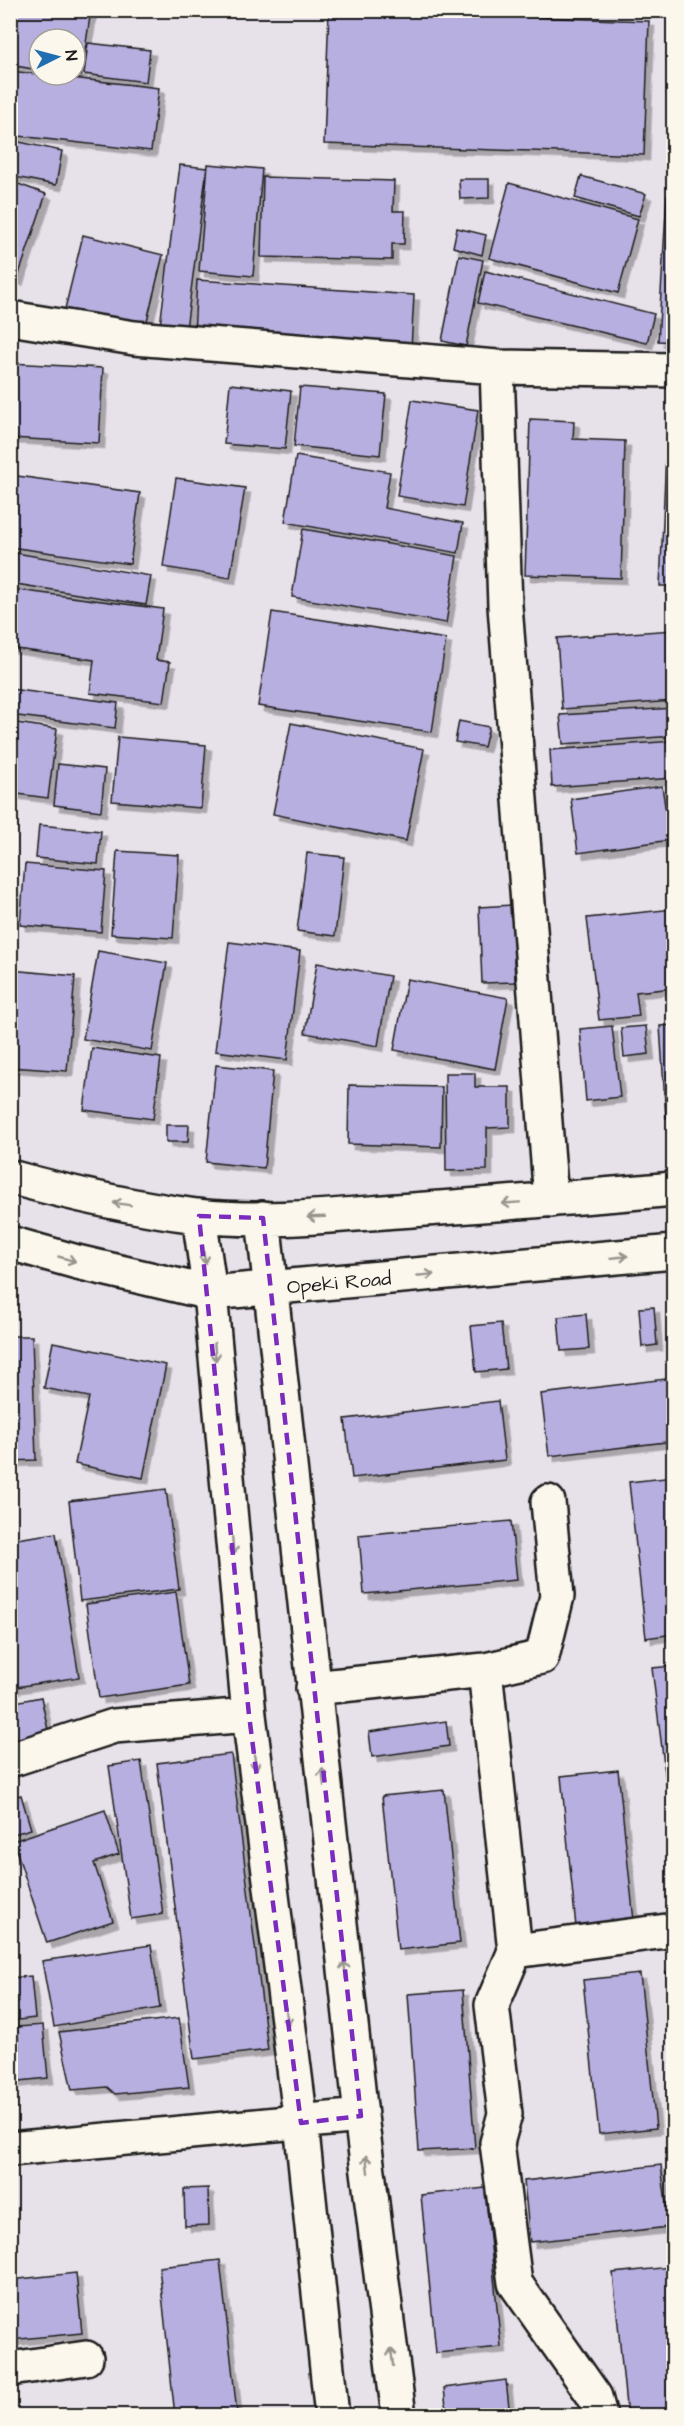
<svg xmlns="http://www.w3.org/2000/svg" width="684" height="2426" font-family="'Architects Daughter',sans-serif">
  <defs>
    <filter id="shadow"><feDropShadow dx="5.5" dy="5.5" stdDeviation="0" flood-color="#0004"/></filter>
  </defs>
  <rect width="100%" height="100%" fill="#e7e1e9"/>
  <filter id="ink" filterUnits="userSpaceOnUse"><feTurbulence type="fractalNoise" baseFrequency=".0167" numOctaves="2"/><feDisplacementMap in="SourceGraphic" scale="12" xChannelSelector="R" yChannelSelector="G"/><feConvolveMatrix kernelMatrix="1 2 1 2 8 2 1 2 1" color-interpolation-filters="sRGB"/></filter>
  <g filter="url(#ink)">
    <path fill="#b8afe1" stroke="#1c1c1c" stroke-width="1.5" filter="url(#shadow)" d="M10 10H91L81 76 72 75H75V39H39V70L10 65Z
      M329 10 649 21 644 155 324 144Z
      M88 43 150 50 146 82 84 74Z
      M10 71 159 88 151 151 10 135Z
      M10 140 62 151 56 185 10 176Z
      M208 164 262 169 253 276 199 271Z
      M180 165 207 168 185 337 159 334Z
      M581 176 646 194 639 216 575 198Z
      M263 177 394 181 393 211H405L404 244H392V260L261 257Z
      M459 179H489V198L460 199Z
      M10 181 46 194 17 280 10 278Z
      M509 183 638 219 618 293 489 258Z
      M667 196 674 197V342L658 341Z
      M457 228 486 235 482 255 453 247Z
      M83 235 163 255 144 333 64 313Z
      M459 255 483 260 466 346 442 341Z
      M485 271 654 314 647 343 478 303Z
      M197 280 414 295 411 349 194 333Z
      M10 363 103 368 99 443 10 438Z
      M230 384 291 391 285 449 224 444Z
      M300 387 386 394 380 455 294 446Z
      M412 400 478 410 463 507 397 496Z
      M530 419 574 421 573 439 625 441 621 578 525 575Z
      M667 432H674V586H660Z
      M296 456 390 472 384 508 463 523 458 553 285 522Z
      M10 475 140 493 130 564 10 547Z
      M176 478 245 488 230 578 163 567Z
      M303 529 457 556 446 623 292 597Z
      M10 552 151 576 146 605 10 583Z
      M10 589 163 609 156 660 170 662 164 702 90 693 94 660 10 648Z
      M272 612 446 639 432 732 258 706Z
      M674 630V701L562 709 557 638Z
      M10 689 118 703 115 728 10 715Z
      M674 708V736L563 744 560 715Z
      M459 721 489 727 484 747 455 742Z
      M10 722 57 729 48 798 10 793Z
      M291 723 424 749 406 841 273 814Z
      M118 737 206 745 201 808 112 801Z
      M674 741V778L552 787 550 750Z
      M58 764 105 769 101 811 54 805Z
      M662 786 670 840 578 853 571 799Z
      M39 825 101 831 98 864 36 858Z
      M117 851 179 855 173 938 111 934Z
      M307 853 344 857 335 936 297 931Z
      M25 864 106 871 101 932 20 925Z
      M512 905 515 982 482 983 479 907Z
      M674 909V988L636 992 639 1016 599 1020 587 918Z
      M229 942 300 951 287 1060 215 1051Z
      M98 951 167 963 152 1051 83 1039Z
      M317 963 390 976 378 1046 305 1033Z
      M10 970 75 976 67 1071 10 1067Z
      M407 979 508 998 495 1069 394 1050Z
      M674 1025V1118H666L660 1026Z
      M612 1026 620 1097 586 1101 580 1029Z
      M646 1026 649 1054 624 1057 621 1028Z
      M92 1048 161 1058 153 1119 84 1110Z
      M216 1065 273 1071 264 1168 206 1162Z
      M445 1073H475V1087H510V1127L487 1128V1170L446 1171Z
      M349 1085 442 1087 441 1147 348 1144Z
      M166 1125H189L188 1142H166Z
      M654 1307 657 1345 642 1347 639 1308Z
      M586 1314 589 1349 561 1351 558 1317Z
      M501 1323 506 1369 476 1372 471 1326Z
      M10 1336H32L36 1460 10 1461Z
      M53 1342 166 1365 143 1478 75 1464 89 1397 44 1388Z
      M674 1378V1441L549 1456 541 1394Z
      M498 1401 505 1460 352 1478 345 1419Z
      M674 1477V1634L646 1638 629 1482Z
      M166 1489 179 1589 80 1601 69 1501Z
      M511 1521 517 1580 364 1594 359 1535Z
      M56 1533 79 1677 10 1688V1540Z
      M176 1592 189 1685 99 1698 86 1604Z
      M674 1666V1820L671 1821 652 1668Z
      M41 1697 51 1744 10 1753V1703Z
      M446 1721 449 1746 372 1757 369 1732Z
      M231 1754 268 2050 194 2059 157 1763Z
      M141 1761 163 1914 131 1919 109 1766Z
      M618 1770 634 1921 576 1927 561 1776Z
      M444 1790 460 1943 398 1950 382 1796Z
      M21 1795 31 1829 10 1835V1798Z
      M105 1810 119 1854 94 1863 113 1921 47 1943 13 1841Z
      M151 1945 160 2008 54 2027 42 1961Z
      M674 1971V2037L666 1972Z
      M640 1974 656 2128 599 2134 583 1980Z
      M31 1976 35 2018 10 2021V1978Z
      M463 1990 475 2148 419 2151 408 1994Z
      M179 2018 189 2087 115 2094 107 2087 72 2090 59 2032Z
      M43 2025 48 2078 10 2082V2051L19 2050 17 2027Z
      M661 2165 669 2227 530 2242 524 2181Z
      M208 2188 209 2225 185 2226 184 2189Z
      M485 2188 501 2347 436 2353 421 2195Z
      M220 2260 237 2413 175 2416 159 2267Z
      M671 2267 674 2295V2416H627L613 2273Z
      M76 2273 82 2333 10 2340V2280Z
      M506 2380 510 2416H447L444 2388Z"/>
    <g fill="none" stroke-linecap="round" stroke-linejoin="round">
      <defs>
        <path id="minor" d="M10 318 134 338 497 367 674 370
          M497 367 505 606 551 1200
          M10 1177C72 1194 134 1208 197 1216 263 1223 331 1216 397 1211 489 1205 581 1197 674 1189
          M199 1216 210 1293 249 1715 301 2123 332 2416
          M263 1218 361 2116 399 2416
          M10 1243 77 1262 210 1293 674 1252
          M485 1670 515 1951 492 2005 505 2114 497 2143 515 2283 595 2397 600 2416
          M313 1688 485 1670 542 1657 557 1596 548 1502
          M10 1760 114 1726 249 1715
          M515 1951 674 1930
          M10 2149 361 2116
          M10 2369 86 2358"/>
      </defs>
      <use href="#minor" stroke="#1c1c1c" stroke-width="38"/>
      <use href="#minor" stroke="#fbf7ec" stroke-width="33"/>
    </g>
    <defs><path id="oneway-shaft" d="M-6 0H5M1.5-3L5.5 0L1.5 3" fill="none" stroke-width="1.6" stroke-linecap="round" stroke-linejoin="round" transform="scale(1.5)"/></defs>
    <g stroke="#97948e">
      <use href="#oneway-shaft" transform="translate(511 1203) rotate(176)"/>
      <use href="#oneway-shaft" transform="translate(122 1204) rotate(-171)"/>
      <use href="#oneway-shaft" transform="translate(316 1217) rotate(178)"/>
      <use href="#oneway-shaft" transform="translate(204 1255) rotate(82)"/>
      <use href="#oneway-shaft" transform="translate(619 1257) rotate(-6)"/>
      <use href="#oneway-shaft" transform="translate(67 1259) rotate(16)"/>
      <use href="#oneway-shaft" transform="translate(425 1275) rotate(-5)"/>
      <use href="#oneway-shaft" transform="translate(215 1352) rotate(85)"/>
      <use href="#oneway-shaft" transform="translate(233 1546) rotate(85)"/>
      <use href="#oneway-shaft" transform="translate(255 1761) rotate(83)"/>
      <use href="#oneway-shaft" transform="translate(323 1777) rotate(-96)"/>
      <use href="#oneway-shaft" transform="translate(345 1970) rotate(-96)"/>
      <use href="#oneway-shaft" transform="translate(287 2017) rotate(83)"/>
      <use href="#oneway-shaft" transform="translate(367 2164) rotate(-97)"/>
      <use href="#oneway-shaft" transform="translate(392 2357) rotate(-97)"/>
    </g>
  </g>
  <path fill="none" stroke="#7b2cbf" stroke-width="4.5" stroke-dasharray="12 8" stroke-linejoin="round" d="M199 1216 263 1218 361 2116 301 2123 249 1715Z"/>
  <g text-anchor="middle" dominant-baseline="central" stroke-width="6" stroke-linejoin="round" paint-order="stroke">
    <g font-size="20" fill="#1c1c1c" stroke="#fbf7ec">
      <text transform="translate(339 1283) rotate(-5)">Opeki Road</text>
    </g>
  </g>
  <rect width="684" height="2426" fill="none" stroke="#fbf7ec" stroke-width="36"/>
  <rect x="18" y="18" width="648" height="2390" fill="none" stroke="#1c1c1c" stroke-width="2" filter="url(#ink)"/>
  <g transform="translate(57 57) rotate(84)"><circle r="28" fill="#fbf7ec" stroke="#a29f99" stroke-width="1.5"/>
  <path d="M0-4.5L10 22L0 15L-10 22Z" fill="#1f6fb2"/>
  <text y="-9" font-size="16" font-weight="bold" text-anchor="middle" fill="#1c1c1c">N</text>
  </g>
</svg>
